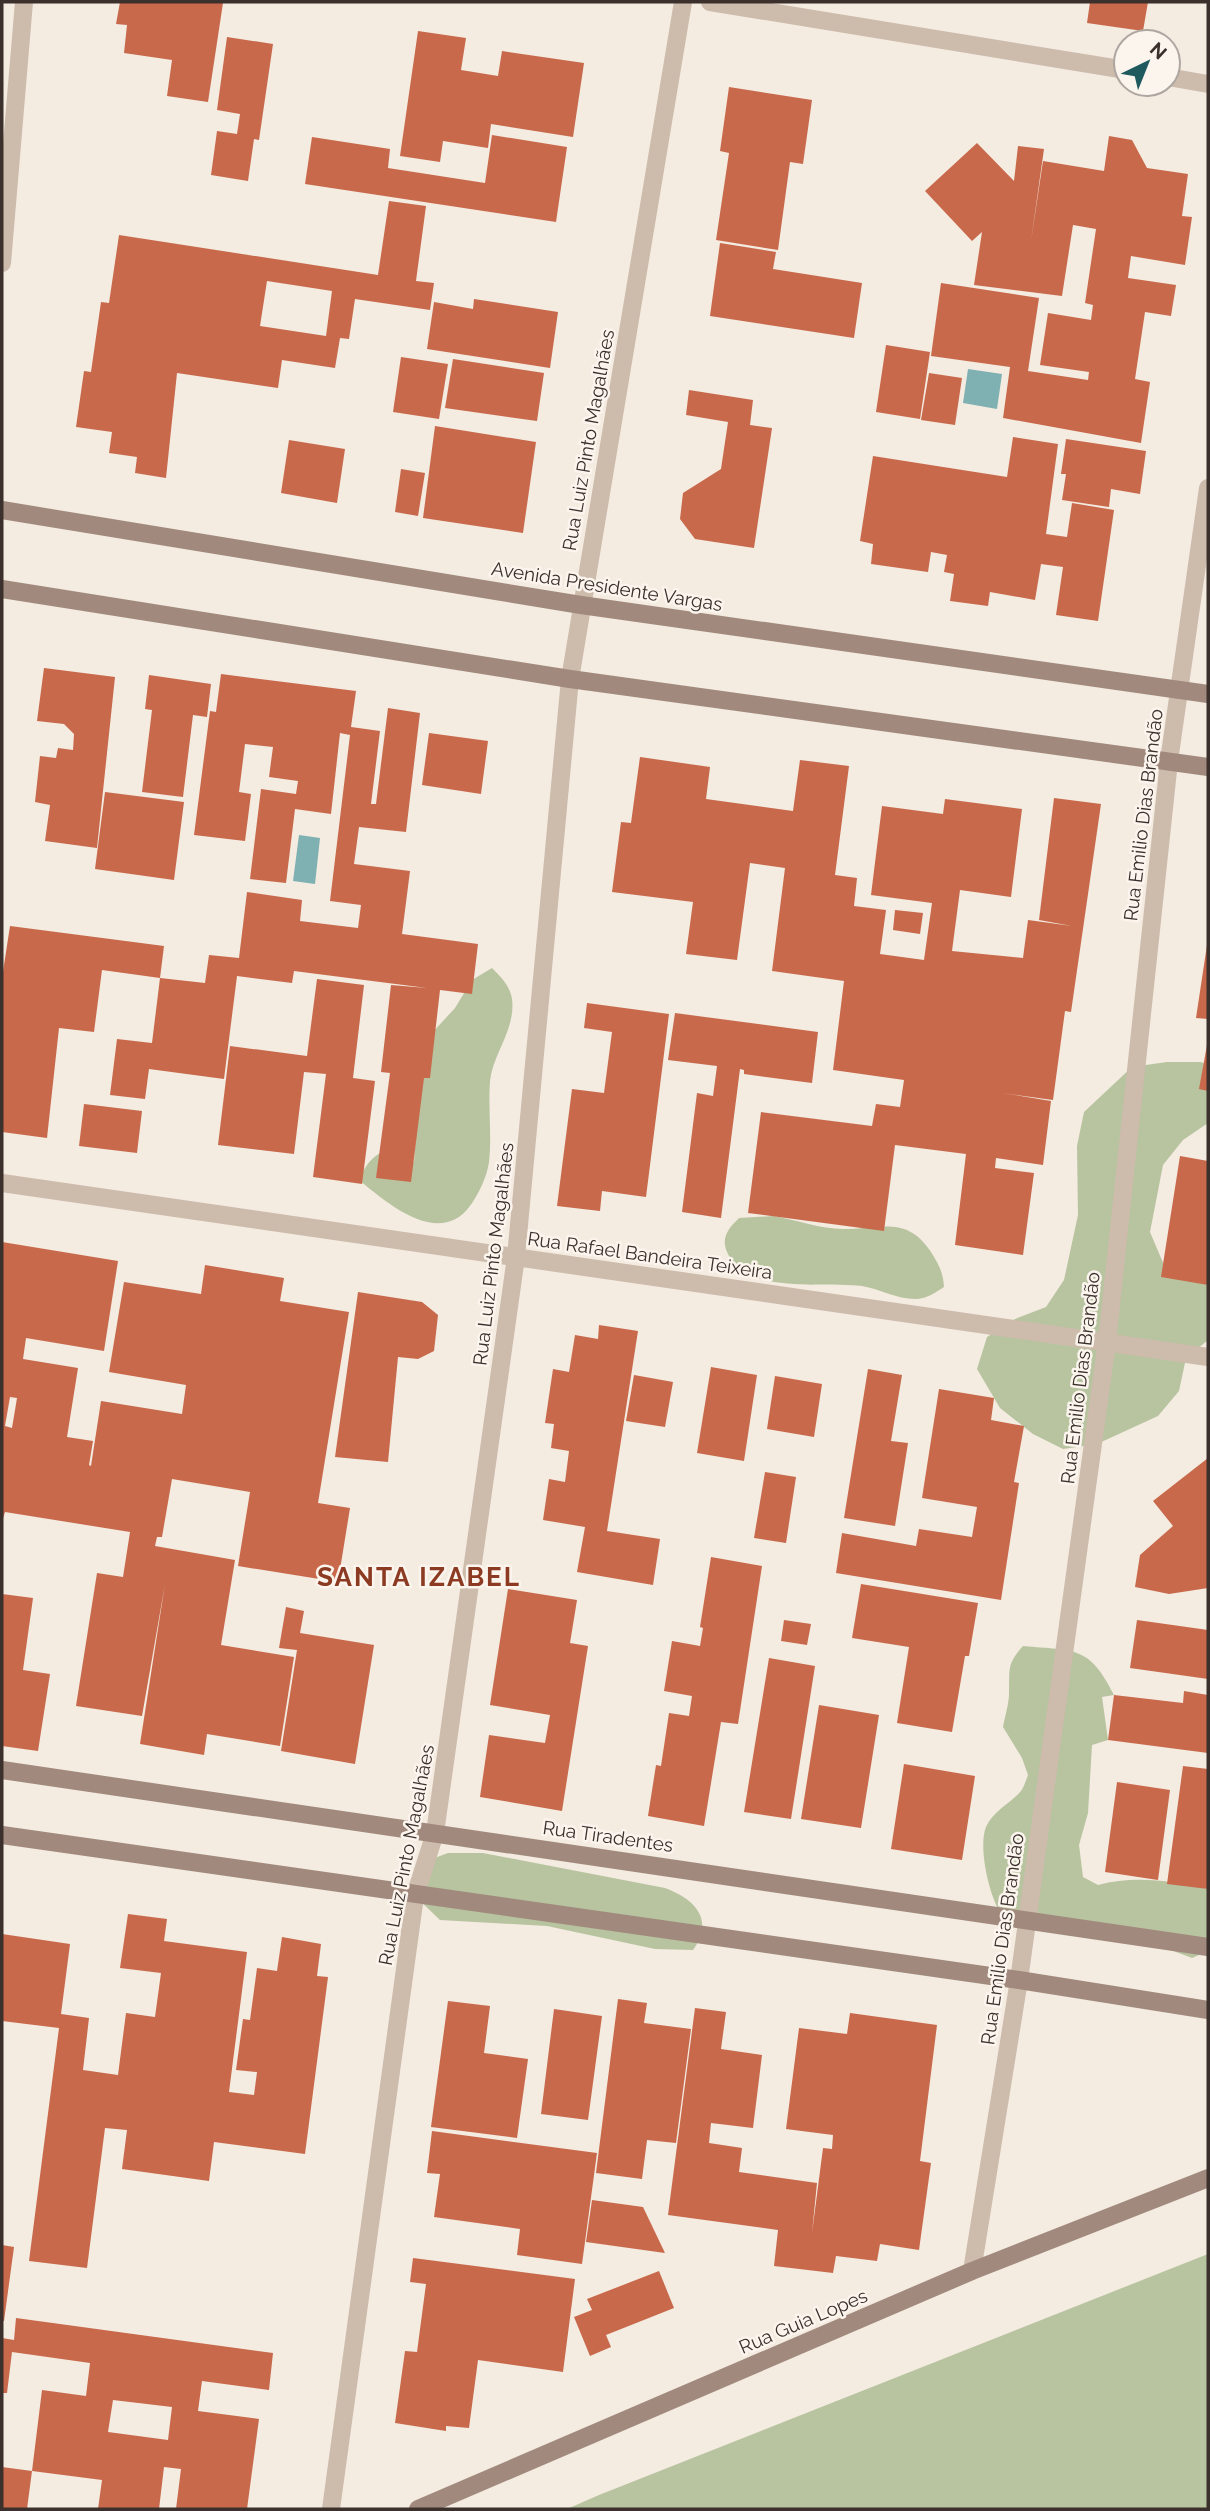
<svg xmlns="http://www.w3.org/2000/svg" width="1210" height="2511" font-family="Raleway,sans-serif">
  <rect width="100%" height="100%" fill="#f4ebe1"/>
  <path fill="#b8c4a0" d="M492 968C501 977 510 986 512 999 516 1029 493 1053 490 1081 488 1108 492 1135 489 1162 487 1177 478 1195 470 1206 439 1248 387 1203 359 1180 367 1162 374 1154 393 1147L414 1162 416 1133 410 1098 432 1033 455 1008 472 980Z
    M1167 1062H1201L1208 1065V1123L1183 1140 1163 1165 1150 1232 1164 1265 1208 1271V1340L1186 1358 1179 1391 1158 1416 1097 1444 1063 1449 1033 1434 1000 1408 977 1369 987 1337 1015 1319 1046 1307 1064 1280 1078 1215 1077 1146 1084 1112 1132 1067Z
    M774 1216C796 1220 821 1229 843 1229 881 1229 907 1215 931 1252 939 1265 943 1272 944 1287 934 1293 927 1299 915 1299 897 1299 880 1289 862 1286 824 1281 747 1295 728 1254 720 1238 728 1229 739 1218Z
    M1023 1646C1075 1651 1089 1645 1114 1695L1102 1697 1108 1740 1092 1745 1088 1813 1079 1845 1083 1877 1098 1885C1135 1875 1172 1881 1208 1889V1951L1192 1958 1123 1932 1000 1912C989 1895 978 1847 986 1827 993 1811 1011 1803 1021 1791 1024 1787 1026 1780 1028 1775L1022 1758 1003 1727C1005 1716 1009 1704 1009 1693 1010 1669 1006 1665 1023 1646Z
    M448 1853H483L665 1888C695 1899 715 1920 693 1950L655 1949 547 1926 440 1920 415 1896 421 1863Z
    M1208 2254V2509H567L599 2495Z"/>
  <path fill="#7fb0b2" d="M968 369 1002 374 997 409 963 403Z
    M299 835 320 838 315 884 293 881Z"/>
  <path fill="#c8694b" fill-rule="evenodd" d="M120 2 223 3 208 102 167 96 172 60 124 53 127 25 116 24Z
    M1090 2H1148L1143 31 1087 23Z
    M418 31 466 38 461 70 498 76 502 51 584 63 573 137 491 124 488 148 443 141 440 162 400 156Z
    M227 37 273 44 259 140 254 139 248 181 211 175 217 131 237 134 240 114 217 110Z
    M729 87 812 100 803 164 790 162 778 250 716 240 729 153 720 151Z
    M492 135 567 147 556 222 305 184 312 137 390 149 388 168 485 183Z
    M1109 136 1132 140 1147 168 1188 174 1182 216 1192 217 1185 265 1131 256 1128 278 1176 285 1171 316 1145 312 1135 379 1150 382 1141 443 1003 418 1010 367 931 356 941 283 1039 298 1028 371 1088 380 1089 372 1040 365 1048 313 1091 320 1093 305 1085 303 1096 229 1073 225 1062 296 974 285 982 232 972 241 925 191 977 143 1014 181 1018 146 1044 149 1031 241 1043 161 1104 171Z
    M389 201 426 206 416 281 434 283 430 310 355 299 349 339 340 338 335 368 282 360 278 388 177 373 166 478 135 473 137 457 109 453 112 432 76 427 84 371 91 372 101 302 109 303 119 235 378 275ZM267 281 332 291 326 336 260 326Z
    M720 243 776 252 773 269 862 283 854 338 710 316Z
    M474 299 558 312 550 368 427 349 434 302 473 309Z
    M886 345 930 352 920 419 876 412Z
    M401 357 448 364 439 419 393 412Z
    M453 359 544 373 537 421 445 408Z
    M929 373 962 378 955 425 921 420Z
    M689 390 753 400 750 425 772 428 754 548 695 539 680 519 683 493 721 469 728 422 686 415Z
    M435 426 536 442 523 533 423 518Z
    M1013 437 1058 444 1046 534 1067 537 1072 503 1114 510 1098 621 1056 615 1063 567 1041 564 1035 600 990 592 988 606 950 601 954 574 944 572 947 555 931 552 928 572 871 564 873 544 860 541 873 456 1007 477Z
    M1066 439 1146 451 1140 494 1111 489 1109 507 1062 500 1066 474H1061Z
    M289 440 345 449 337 503 281 493Z
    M401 469 425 473 418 516 395 512Z
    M44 668 115 677 97 848 45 841 50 805 35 802 40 756 56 758 58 748 73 750 74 734 64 724 37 721Z
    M221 674 356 691 351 727 380 731 371 804H376L388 708 420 713 406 832 359 827 354 864 410 871 402 934 478 944 472 994 440 990 430 1078H424L411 1182 376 1178 390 1073 381 1072 391 985 427 988 294 971 292 983 237 976 224 1079 149 1069 145 1099 110 1095 117 1039 152 1043 160 978 205 983 209 955 239 958 247 892 302 900 300 921 358 928 361 905 330 901 350 735 340 733 331 814 295 809 286 883 250 879 261 789 296 794 298 781 269 777 273 747 245 744 239 792 251 794 245 841 194 835 210 711 216 712Z
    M149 675 211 684 207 717 193 715 183 797 142 792 152 710 145 709Z
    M429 733 488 741 481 794 422 785Z
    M640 757 710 767 706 799 793 811 800 760 849 766 835 875 857 878 854 906 886 910 880 954 924 960 932 903 871 895 882 806 943 814 945 799 1022 809 1011 897 960 890 952 951 1023 958 1028 920 1072 926 1039 920 1054 798 1101 804 1071 1012 1065 1011 1053 1100 1002 1093 1051 1101 1043 1165 996 1158 995 1168 1034 1173 1023 1255 955 1245 966 1154 895 1145 884 1231 748 1213 761 1112 872 1126 876 1104 900 1107 904 1080 833 1070 844 981 772 971 785 868 750 863 737 960 686 954 693 902 612 892 621 822 631 823Z
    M105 792 184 802 174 880 95 869Z
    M895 910 923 913 920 934 893 930Z
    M10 926 164 946 160 978 102 970 94 1032 59 1028 47 1138 2 1132V978Z
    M1207 945H1208V1019L1196 1018Z
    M317 979 364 985 353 1078 375 1081 362 1184 313 1177 326 1074 304 1072 294 1154 218 1145 230 1046 307 1056Z
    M587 1003 669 1014 646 1197 602 1191 600 1211 557 1206 572 1089 604 1093 612 1032 584 1028Z
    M675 1013 818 1032 812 1083 744 1074V1070L740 1069 721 1218 682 1212 697 1093 713 1096 717 1066 668 1060Z
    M1207 1045H1208V1091L1199 1089Z
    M84 1104 142 1111 137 1153 79 1146Z
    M1180 1156 1208 1161V1285L1161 1277Z
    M2 1242 118 1261 104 1351 26 1338 23 1359 78 1368 67 1437 93 1441 89 1465 91 1466 101 1401 182 1414 186 1385 109 1372 124 1282 201 1294 205 1265 284 1278 280 1301 349 1312 318 1503 350 1508 338 1582 238 1566 250 1492 172 1479 162 1537H157L155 1546 235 1560 221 1645 294 1657 280 1746 207 1734 204 1755 140 1744 165 1584 142 1716 76 1706 97 1573 123 1577 130 1532 5 1512 2 1522ZM10 1397 17 1398 12 1428 5 1426Z
    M358 1292 422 1302 438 1315 434 1351 418 1359 398 1357 388 1462 335 1457Z
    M599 1325 638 1331 607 1531 660 1539 653 1585 577 1572 585 1527 543 1520 549 1479 565 1482 569 1451 551 1448 554 1424 545 1423 553 1369 569 1372 575 1335 598 1339Z
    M711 1367 757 1375 744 1461 697 1453Z
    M868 1369 902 1375 891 1441 908 1443 895 1526 844 1518Z
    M634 1375 673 1382 665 1427 626 1421Z
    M775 1376 822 1384 814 1437 767 1429Z
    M939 1389 994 1398 991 1420 1024 1426 1014 1482 1019 1483 1001 1600 836 1573 842 1533 916 1546 919 1529 972 1537 977 1507 922 1498Z
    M1208 1458V1588L1169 1594 1135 1587 1140 1555 1173 1526 1153 1501Z
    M765 1472 796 1477 786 1543 754 1538Z
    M711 1557 762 1566 738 1724 721 1722 704 1826 648 1816 656 1765 661 1766 669 1713 689 1716 692 1696 664 1691 672 1641 700 1646 703 1628 700 1627Z
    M861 1584 978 1603 969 1656H965L952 1732 897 1723 909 1647 852 1638Z
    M508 1589 577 1600 570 1643 588 1646 562 1811 480 1797 489 1735 545 1743 550 1715 490 1705Z
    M2 1594 33 1598 23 1670 50 1674 38 1751 2 1746Z
    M286 1607 304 1611 300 1633 374 1645 355 1764 281 1751 297 1650 279 1648Z
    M784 1620 811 1624 807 1645 781 1641Z
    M1137 1620 1208 1630V1679L1130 1668Z
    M769 1658 815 1666 791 1819 744 1812Z
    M1184 1691 1208 1695V1753L1108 1740 1114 1695 1183 1703Z
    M819 1705 879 1715 861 1828 801 1819Z
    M904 1764 975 1776 962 1860 891 1849Z
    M1183 1766 1208 1769V1889L1167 1884Z
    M1117 1782 1170 1790 1158 1880 1105 1872Z
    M128 1914 167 1919 164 1941 247 1952 229 2092 254 2095 257 2072 236 2070 243 2019 250 2020 257 1968 277 1971 282 1937 321 1944 317 1976 328 1977 305 2154 214 2142 209 2181 122 2169 127 2130 105 2128 87 2268 29 2261 59 2028 2 2021V1934L70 1944 61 2014 89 2018 83 2070 118 2075 126 2013 155 2017 161 1973 120 1968Z
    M618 1999 647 2003 644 2023 691 2029 676 2143 647 2140 642 2179 596 2173Z
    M448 2001 490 2006 484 2053 528 2059 517 2138 431 2127Z
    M695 2008 726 2012 721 2049 762 2055 753 2128 711 2123 709 2143 742 2148 739 2172 817 2183 812 2233 823 2148 832 2149 833 2135 786 2129 799 2028 847 2034 850 2013 937 2025 920 2161 931 2163 919 2250 880 2244 877 2261 836 2256 833 2273 774 2266 778 2230 668 2215Z
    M554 2009 602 2016 588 2120 541 2114Z
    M432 2131 597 2153 582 2264 517 2255 520 2229 434 2217 440 2174 427 2173Z
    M592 2200 643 2207 665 2253 586 2242Z
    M2 2245 14 2247 4 2321H2Z
    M413 2258 575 2279 563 2372 478 2360 469 2428 446 2426V2431L395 2423 405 2351 417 2352 426 2284 410 2282Z
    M659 2271 674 2308 606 2335 611 2347 590 2356 574 2317 592 2310 587 2299Z
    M16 2318 273 2353 269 2390 202 2381 198 2411 259 2419 247 2509H176L181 2469 164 2467 159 2509H98L102 2480 32 2471 42 2390 86 2396 90 2363 12 2352 7 2393H2V2338L14 2340ZM113 2400 172 2407 168 2440 108 2432Z
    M2 2467 32 2471 27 2509H2Z"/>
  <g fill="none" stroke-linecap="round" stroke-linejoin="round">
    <path stroke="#cdbbac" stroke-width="18" d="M710 2 1126 70
      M1168 77 1208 84
      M2 1183 1208 1357
      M972 2271 1019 1980 1107 1342 1169 761 1208 488
      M331 2509 415 1896 435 1833 516 1257 570 679 683 2"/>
    <path stroke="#cdbbac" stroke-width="18" d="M2 263 24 2"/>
    <path stroke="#a18a7d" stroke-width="18" d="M2 510 581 605 1208 694
      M2 589 570 679 1208 767
      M2 1770 1208 1947
      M2 1835 1019 1980 1208 2010
      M418 2509 972 2271 1208 2178"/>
  </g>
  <g text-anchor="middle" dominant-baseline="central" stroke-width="5" stroke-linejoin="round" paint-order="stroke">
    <g font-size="19" fill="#3b302b" stroke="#fbf5ee">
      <text transform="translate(588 440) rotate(-80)">Rua Luiz Pinto Magalhães</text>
      <text transform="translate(607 586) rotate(9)">Avenida Presidente Vargas</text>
      <text transform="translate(1143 815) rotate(-83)">Rua Emilio Dias Brandão</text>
      <text transform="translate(493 1254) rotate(-83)">Rua Luiz Pinto Magalhães</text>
      <text transform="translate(650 1255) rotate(8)">Rua Rafael Bandeira Teixeira</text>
      <text transform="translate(1080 1378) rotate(-83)">Rua Emilio Dias Brandão</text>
      <text transform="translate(608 1836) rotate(8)">Rua Tiradentes</text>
      <text transform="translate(406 1855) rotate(-79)">Rua Luiz Pinto Magalhães</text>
      <text transform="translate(1002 1939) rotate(-82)">Rua Emilio Dias Brandão</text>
      <text transform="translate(803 2321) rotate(-23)">Rua Guia Lopes</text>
    </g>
    <g font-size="26" font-weight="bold" letter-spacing="2" fill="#8c3b22" stroke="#fbf5ee">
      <text x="419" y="1577">SANTA IZABEL</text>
    </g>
  </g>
  <rect width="1210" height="2511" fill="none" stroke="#3b302b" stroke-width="7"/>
  <g transform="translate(1147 63) rotate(43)"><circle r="33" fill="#fbf5ee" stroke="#aea6a0" stroke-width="2"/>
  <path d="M0-5L12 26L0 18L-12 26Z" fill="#1f5a5e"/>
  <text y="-10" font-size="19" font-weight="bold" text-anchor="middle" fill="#3b302b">N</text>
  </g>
</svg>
